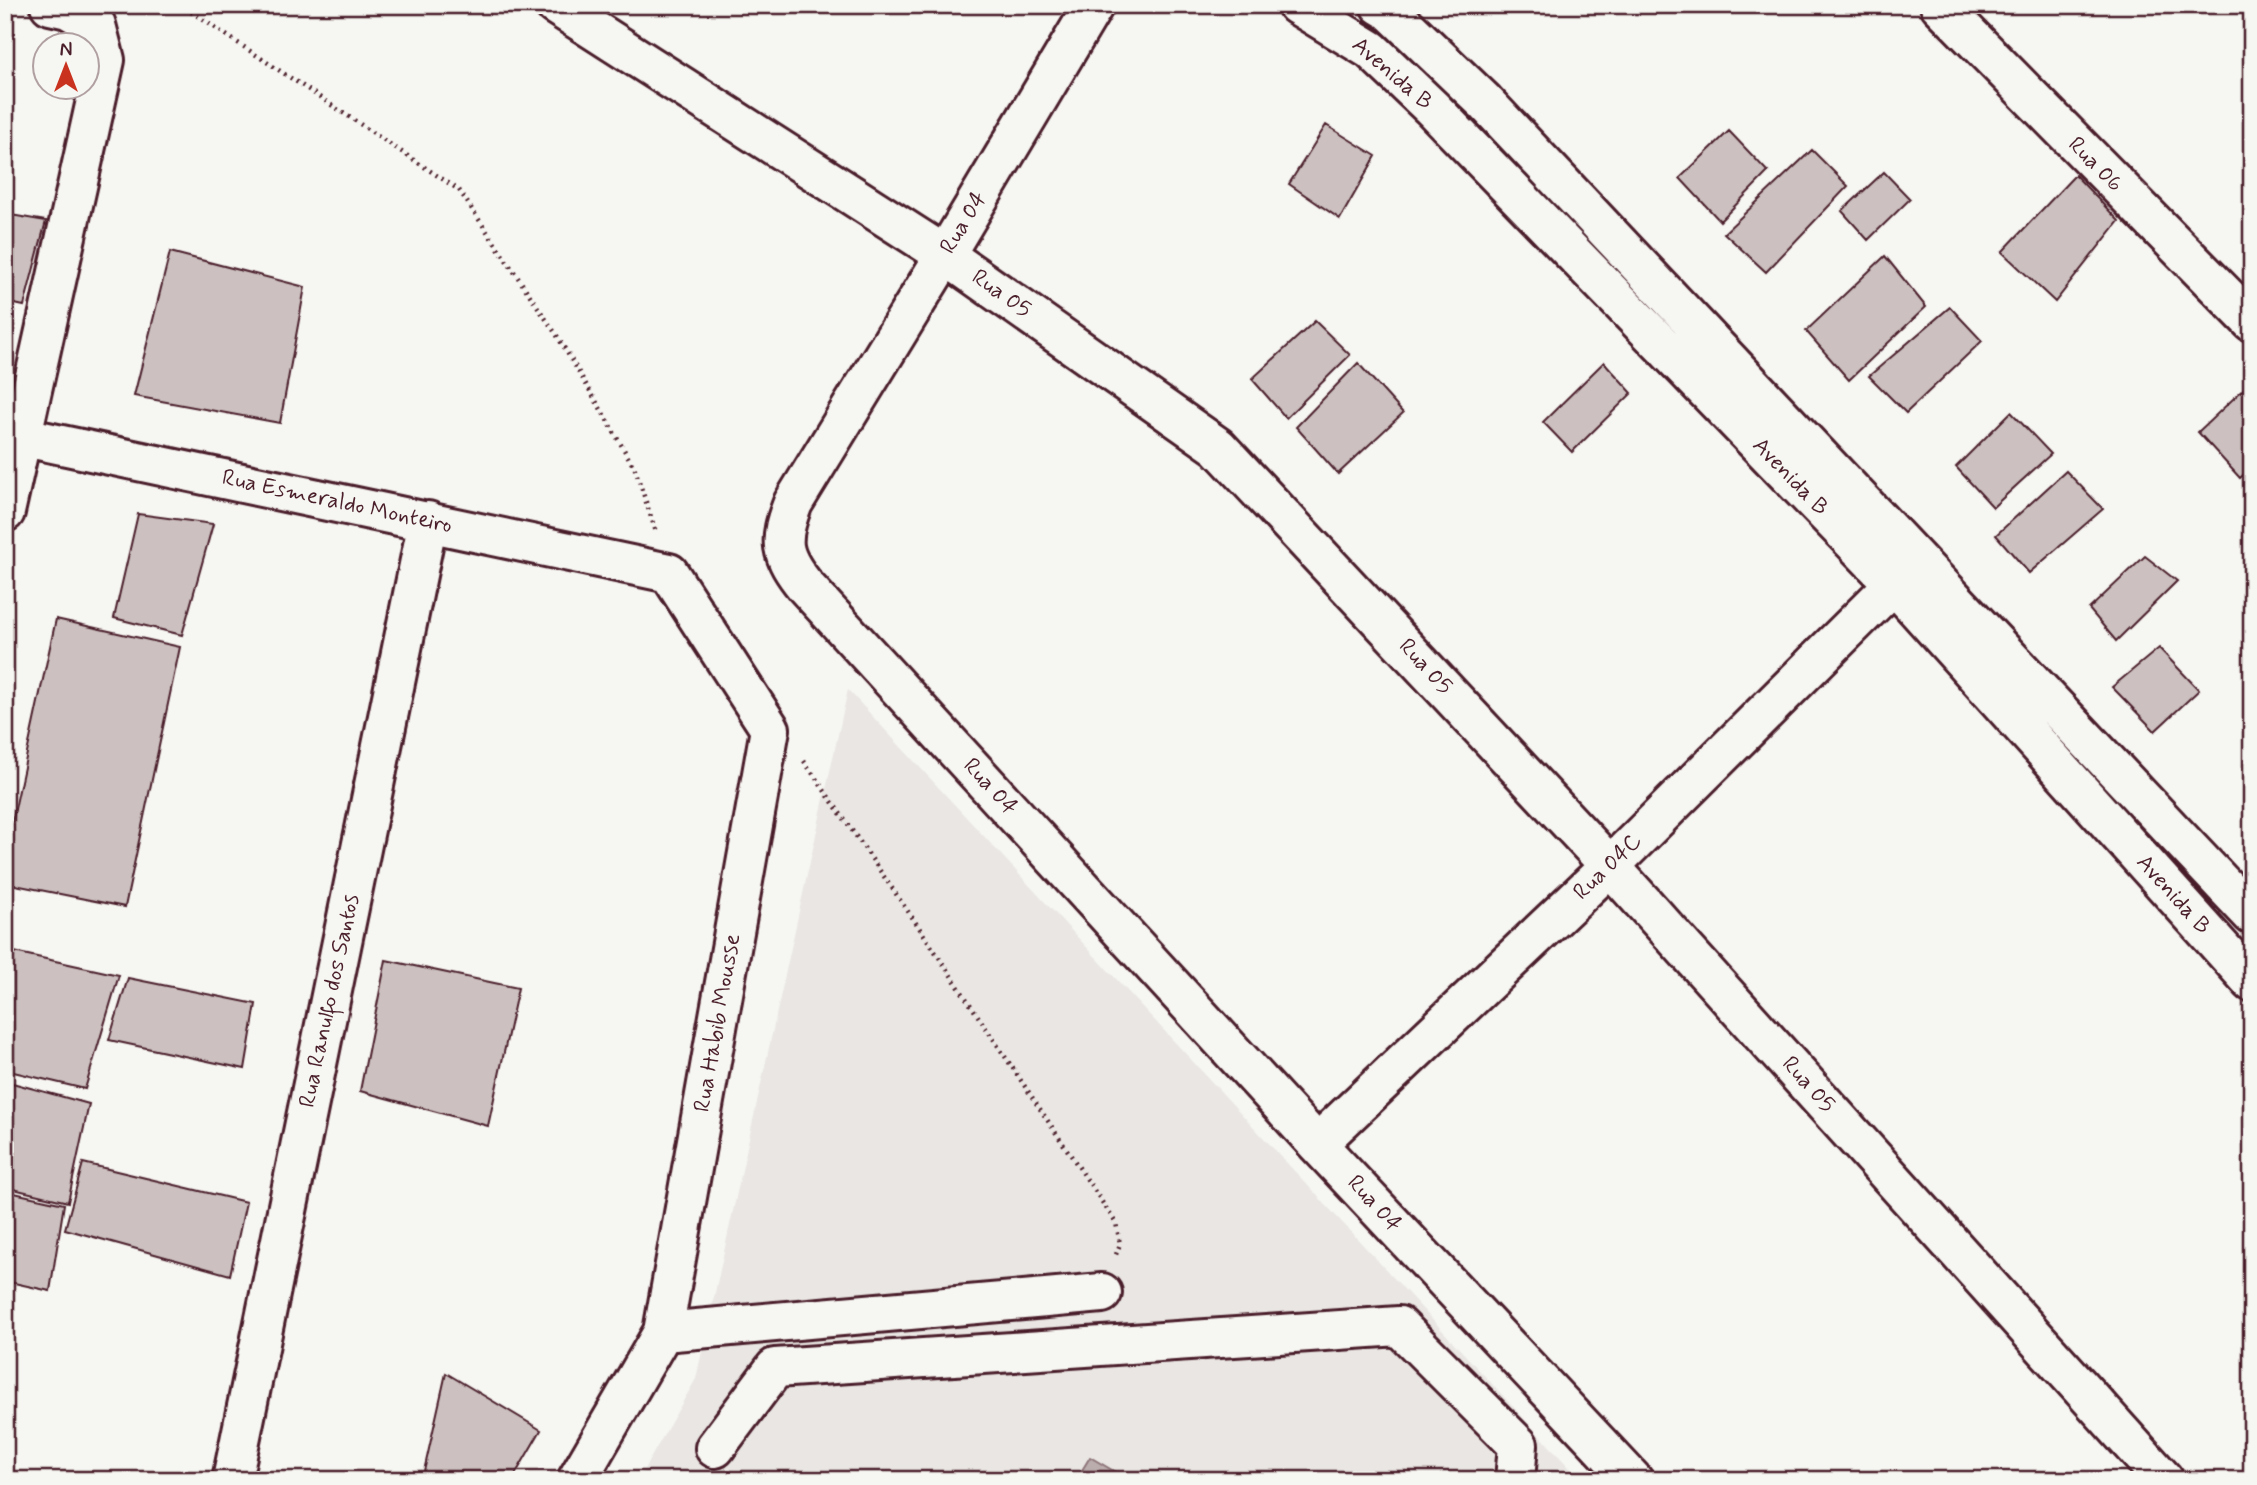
<svg xmlns="http://www.w3.org/2000/svg" width="2257" height="1485" font-family="Mynerve,sans-serif">
  <rect width="100%" height="100%" fill="#f6f6f2"/>
  <filter id="ink" filterUnits="userSpaceOnUse"><feTurbulence type="fractalNoise" baseFrequency=".0143" numOctaves="2"/><feDisplacementMap in="SourceGraphic" scale="14" xChannelSelector="R" yChannelSelector="G"/><feConvolveMatrix kernelMatrix="1 2 1 2 8 2 1 2 1" color-interpolation-filters="sRGB"/></filter>
  <g filter="url(#ink)">
    <path fill="#e9e6e3" d="M848 690 1581 1480H638L696 1379Z"/>
    <path fill="#bbadae" stroke="#8e747a" stroke-width="2" d="M1090 1457 1129 1480H1076Z"/>
    <path fill="#ccc1c0" stroke="#4a1f2b" stroke-width="2" d="M1326 125 1376 156 1340 219 1289 184Z
      M1729 131 1768 172 1720 221 1680 178Z
      M1812 150 1848 186 1766 272 1724 233Z
      M1884 172 1910 199 1868 240 1842 211Z
      M2075 175 2119 221 2055 302 2002 252Z
      M5 214 46 221 24 306 5 302Z
      M170 252 305 287 280 423 134 396Z
      M1885 256 1926 307 1849 380 1806 331Z
      M1950 307 1982 341 1906 413 1869 376Z
      M1315 321 1350 355 1286 418 1252 379Z
      M1604 362 1632 393 1572 452 1543 422Z
      M1358 363 1403 413 1338 474 1296 427Z
      M2252 381V467L2240 478 2198 432Z
      M2011 412 2051 454 1993 507 1956 467Z
      M2066 471 2103 509 2029 573 1996 535Z
      M138 514 213 524 182 635 114 618Z
      M2145 556 2177 581 2116 641 2089 609Z
      M56 619 180 647 125 907 5 883V855Z
      M2159 648 2199 690 2155 731 2112 687Z
      M5 950 119 975 85 1089 5 1070Z
      M386 960 518 988 488 1126 360 1091Z
      M128 978 256 1004 245 1069 109 1040Z
      M5 1081 89 1104 68 1202 5 1187Z
      M83 1163 246 1202 230 1275 65 1229Z
      M5 1191 64 1204 50 1291 5 1281Z
      M446 1373 541 1430 512 1480H422Z"/>
    <g fill="none" stroke-linecap="round" stroke-linejoin="round">
      <defs>
        <path id="minor" d="M555 5 945 255 1218 447 1610 866 2164 1480
          M1094 5 945 255 793 503C778 541 780 555 806 587L1317 1144 1633 1480
          M1297 5 1371 50 1432 108 1894 584 2252 982
          M1380 5 1390 11 1485 102 2252 915
          M1940 5 2252 322
          M5 433 669 573 770 729 663 1332 577 1480
          M5 512 105 60 96 25 68 9 50 5
          M1317 1144 1610 866 1894 584
          M663 1332 1102 1293
          M715 1448 775 1368 1399 1326 1518 1445 1515 1480
          M232 1480 428 521"/>
      </defs>
      <use href="#minor" stroke="#4a1f2b" stroke-width="44"/>
      <path stroke="#4a1f2b" stroke-width="4.5" stroke-dasharray="2 5" stroke-linecap="butt" d="M171 5 193 13 459 190 556 334 599 406 635 469 656 532
        M804 761 914 920 1116 1223 1120 1244 1115 1257"/>
      <use href="#minor" stroke="#f6f6f2" stroke-width="38"/>
    </g>
  </g>
  <g text-anchor="middle" dominant-baseline="central" stroke-width="5" stroke-linejoin="round" paint-order="stroke">
    <g font-size="23" fill="#4a1f2b" stroke="#f6f6f2">
      <text transform="translate(1392 74) rotate(41)">Avenida B</text>
      <text transform="translate(2095 165) rotate(45)">Rua 06</text>
      <text transform="translate(964 223) rotate(-59)">Rua 04</text>
      <text transform="translate(1001 294) rotate(35)">Rua 05</text>
      <text transform="translate(1790 477) rotate(46)">Avenida B</text>
      <text transform="translate(337 502) rotate(12)">Rua Esmeraldo Monteiro</text>
      <text transform="translate(1425 667) rotate(47)">Rua 05</text>
      <text transform="translate(990 787) rotate(47)">Rua 04</text>
      <text transform="translate(1608 867) rotate(-44)">Rua 04C</text>
      <text transform="translate(2173 895) rotate(48)">Avenida B</text>
      <text transform="translate(330 1001) rotate(-78)">Rua Ranulfo dos Santos</text>
      <text transform="translate(718 1023) rotate(-80)">Rua Habib Mousse</text>
      <text transform="translate(1808 1085) rotate(48)">Rua 05</text>
      <text transform="translate(1374 1204) rotate(47)">Rua 04</text>
    </g>
  </g>
  <rect width="2257" height="1485" fill="none" stroke="#f6f6f2" stroke-width="28"/>
  <rect x="14" y="14" width="2229" height="1457" fill="none" stroke="#4a1f2b" stroke-width="2.5" filter="url(#ink)"/>
  <g transform="translate(66 66)"><circle r="33" fill="#f6f6f2" stroke="#b1a0a2" stroke-width="2"/>
  <path d="M0-5L12 26L0 18L-12 26Z" fill="#c8321e"/>
  <text y="-10" font-size="19" font-weight="bold" text-anchor="middle" fill="#4a1f2b">N</text>
  </g>
</svg>
